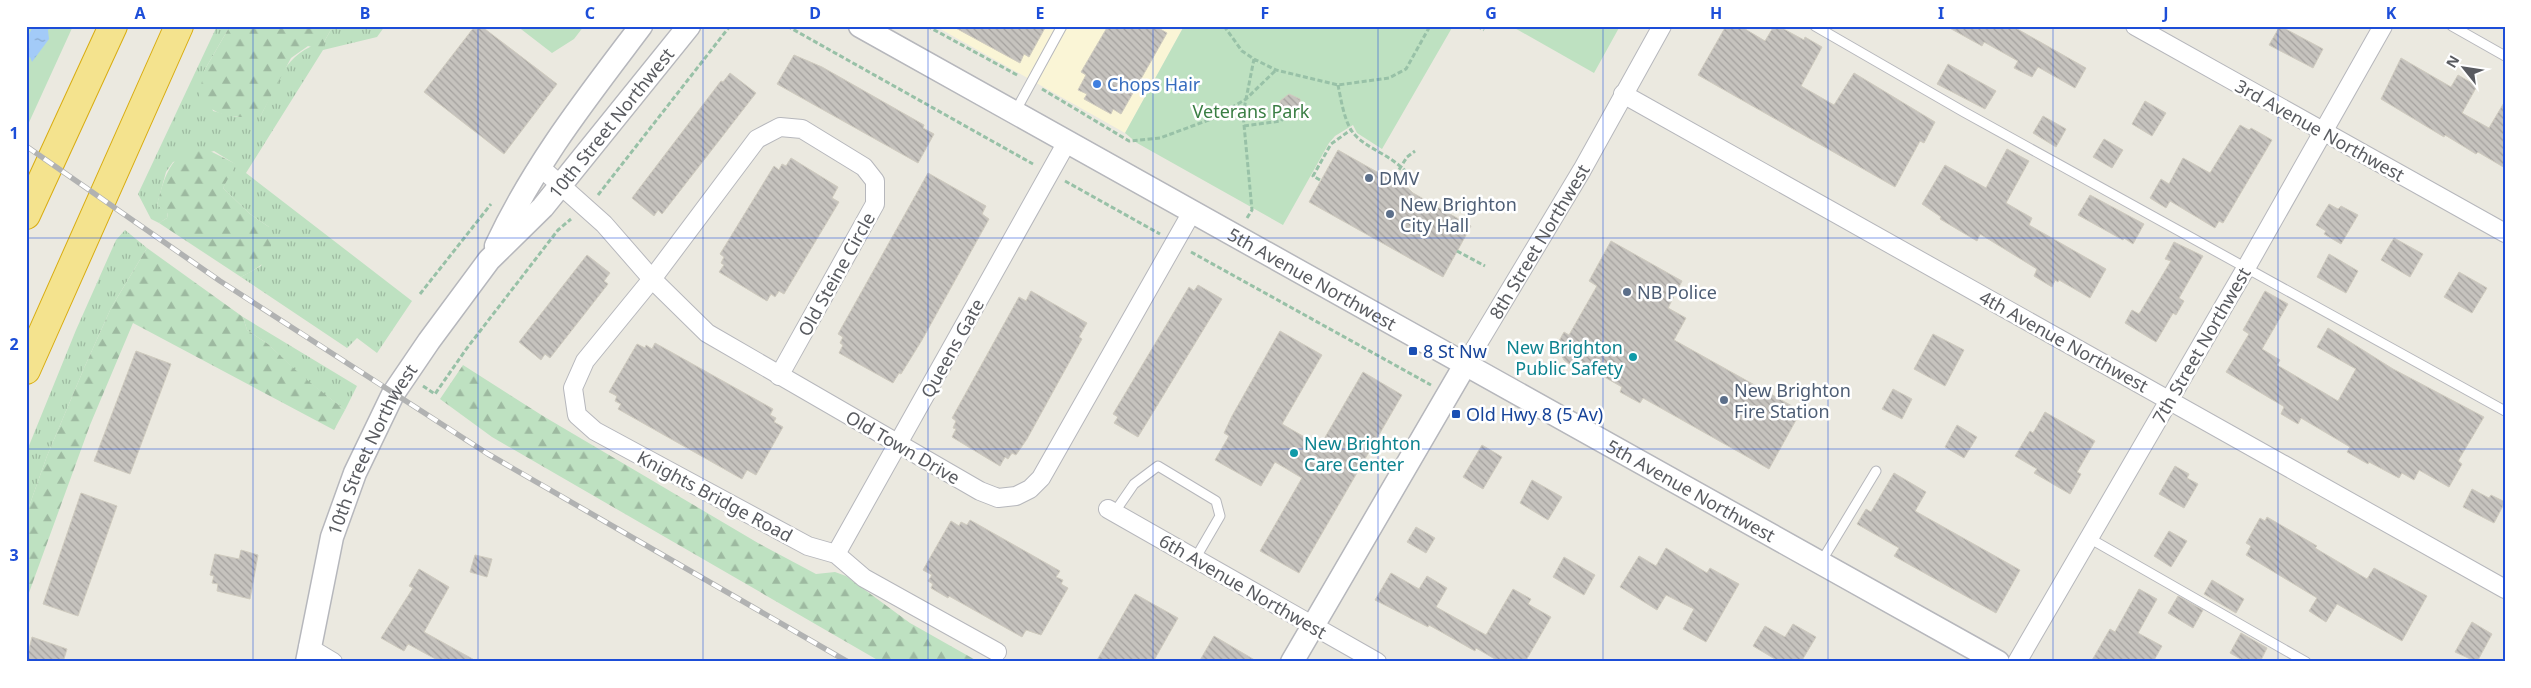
<svg xmlns="http://www.w3.org/2000/svg" width="2531" height="688" font-family="'Noto Sans',sans-serif">
  <defs>
    <pattern id="grass-tufts" width="24" height="20" patternUnits="userSpaceOnUse" patternTransform="scale(1.25)"><rect width="24" height="20" fill="#bee1c1"/><path d="M3 7l-1-3M5 7V3M7 7l1-3M15 17l-1-3M17 17v-4M19 17l1-3" fill="none" stroke="#9db9a0"/></pattern>
    <pattern id="forest-firs" width="22" height="20" patternUnits="userSpaceOnUse" patternTransform="scale(1.25)"><rect width="22" height="20" fill="#bee1c1"/><path d="M5 1l3.5 6h-7zM16 11l3.5 6h-7z" fill="#9db9a0"/></pattern>
    <pattern id="water-ripples" width="26" height="14" patternUnits="userSpaceOnUse" patternTransform="scale(1.25)"><rect width="26" height="14" fill="#a3cbf8"/><path d="M2 4q2-2 4 0t4 0M15 11q2-2 4 0t4 0" fill="none" stroke="#88a8cc"/></pattern>
    <pattern id="building-back-hatch" width="6" height="6" patternUnits="userSpaceOnUse" patternTransform="scale(1.25)"><rect width="6" height="6" fill="#c6c3be"/><path d="M-1 5l2 2M0 0l6 6M5-1l2 2" fill="none" stroke="#a4a19e"/></pattern>
  </defs>
  <rect width="100%" height="100%" fill="#ebe9e0"/>
  <path fill="#faf5d6" d="M935 26H1184L1125 133Z"/>
  <path fill="url(#grass-tufts)" d="M217 26H230L204 71 213 111 236 117H260C278 83 284 52 324 42L333 26H385L377 37 323 50 246 173 412 301 377 353 357 338 347 348 241 277 261 266 269 227 250 214 223 188 235 164 214 151 173 162 166 172 157 205 168 212 167 218 159 223 151 219 138 194Z
    M125 230 147 248 111 308 85 366 47 456 26 515V453L76 330 116 240Z
    M243 317 357 386 345 410 301 376 268 344 247 330Z"/>
  <path fill="url(#forest-firs)" d="M230 26H333L324 42 323 50 308 46 291 58 260 117C233 117 216 119 199 96L204 71Z
    M202 147 236 164 223 188 250 214 269 227C276 257 266 264 241 277L159 223 167 218 168 213 157 205C164 179 170 151 202 147Z
    M147 248 243 317 247 330 268 344 302 376 345 410 334 430 133 323 90 425 26 601V515L47 456 85 366 111 308Z
    M463 365 543 416 758 543 816 574 835 572 846 576 910 623 979 662H881L492 437 440 399Z"/>
  <path fill="#bee1c1" d="M26 26H73L26 129Z
    M517 26H584L574 39 552 53Z
    M1184 26H1453L1382 149 1357 133 1353 125 1335 136 1329 143 1283 225 1137 143 1125 133Z
    M1511 26H1620L1594 73Z"/>
  <path fill="url(#water-ripples)" d="M33 26H51L48 30 49 39 32 62 30 57 26 59V41Z"/>
  <path fill="url(#building-back-hatch)" stroke="#cfcbbf" d="M475 26H481L557 84 504 154 424 92Z
    M952 26H1046L1029 57 1024 54 1020 63Z
    M1108 26H1155L1167 33 1121 114 1113 109 1111 114 1084 99 1087 94 1078 90 1086 75 1081 72Z
    M1726 26H1740L1765 41 1774 26H1778L1804 40 1805 37 1822 47 1801 86 1834 105 1854 73 1935 122 1924 143 1920 141 1895 187 1698 75Z
    M1946 26H2012L2086 68 2075 88 2038 67 2032 77 2014 68 2018 61 1984 42 1982 46Z
    M2280 26 2323 49 2313 68 2269 45Z
    M794 55 822 67 924 125 923 128 934 134 918 163 777 84Z
    M2401 58 2451 87 2458 75 2477 86 2462 113 2489 128 2505 101V168L2478 152 2476 154 2445 135 2444 137 2381 99Z
    M1948 64 1996 91 1985 109 1937 84Z
    M730 73 756 93 662 214 658 210 654 216 632 198 721 81 723 82Z
    M1289 94 1300 99 1301 111 1292 117 1282 112 1280 101Z
    M2145 101 2166 113 2152 136 2132 124Z
    M2043 116 2066 129 2056 147 2033 133Z
    M2240 125 2249 130 2251 128 2272 140 2223 223 2219 221 2215 228 2170 201 2166 208 2150 198 2161 179 2169 184 2183 158 2210 173Z
    M2104 139 2123 150 2112 168 2093 157Z
    M2007 149 2029 161 2006 203 2032 218 2029 225 2106 269 2090 298 2059 280 2058 282 2055 280 2052 287 2034 276 2037 269 1980 234 1977 241 1940 219 1941 217 1922 204 1945 165 1986 188Z
    M1338 150 1377 172 1395 176 1413 193 1471 226 1443 277 1309 202Z
    M791 158 838 187 832 198 839 202 784 294 779 291 775 297 771 294 767 301 719 272 724 265 721 263 724 257 720 254 774 166 779 170 782 164 786 166Z
    M928 173 986 206 982 214 989 219 922 340 901 374 899 373 893 383 839 353 843 345 840 343 843 337 838 334Z
    M2090 195 2144 224 2133 244 2124 238 2123 240 2078 215Z
    M2329 204 2338 209 2341 206 2358 215 2341 244 2324 234 2326 231 2316 225Z
    M2394 238 2423 254 2410 277 2381 260Z
    M1611 241 1682 281 1668 308 1686 318 1674 340 1801 411 1769 469 1643 398 1640 403 1620 392 1622 387 1576 361 1573 367 1564 360 1559 351V341L1564 332 1569 335 1597 286 1589 281Z
    M2174 242 2203 256 2179 298 2184 301 2176 315 2173 313 2156 342 2125 323 2132 310 2139 314 2171 261 2165 259Z
    M2329 254 2358 271 2346 293 2317 277Z
    M587 255 610 273 604 281 608 284 550 358 545 354 541 360 519 342Z
    M2459 272 2487 288 2472 313 2444 297Z
    M1198 285 1222 299 1138 437 1114 423 1118 417 1113 414 1189 287 1194 291Z
    M1031 291 1087 323 1079 337 1082 339 1027 439 1016 455 1012 453 1008 459 1005 457 1000 466 952 437 956 429 953 428 956 421 952 418 1019 297 1026 301Z
    M2265 291 2288 304 2262 349 2280 360 2277 365 2338 401 2356 369 2317 347 2328 328 2393 369 2484 417 2458 461 2462 464 2449 487 2419 470 2414 480 2402 473 2399 478 2369 462 2368 464 2347 452 2350 447 2301 418 2298 424 2281 414 2284 407 2283 406 2226 372 2249 334 2243 330Z
    M1280 331 1322 355 1282 424 1320 446 1363 372 1402 395 1299 573 1260 551 1302 478 1275 462 1261 486 1215 460 1229 436 1224 433 1232 416Z
    M1933 334 1964 350 1945 386 1914 369Z
    M655 343 773 409 770 415 776 418 774 422 783 427 756 475 747 470 742 479 618 409 621 404 615 401 617 396 609 392 637 344 645 348 646 345 652 349Z
    M136 351 171 364 130 474 94 461Z
    M1893 389 1912 399 1902 419 1882 409Z
    M2045 412 2095 441 2077 472 2081 474 2070 494 2034 473 2037 469 2015 456 2030 431 2033 433Z
    M1957 425 1977 437 1964 458 1945 447Z
    M1482 445 1502 457 1483 489 1463 477Z
    M2175 466 2189 474 2187 478 2198 484 2184 508 2159 494Z
    M1894 473 1926 492 1915 511 2020 570 1996 613 1894 556 1899 548 1857 524 1866 509 1871 512Z
    M1532 480 1562 497 1548 520 1520 503Z
    M2472 489 2489 498 2491 495 2505 502 2494 523 2463 507Z
    M81 493 117 506 78 616 43 604Z
    M2267 517 2317 546 2315 548 2367 579 2374 568 2427 596 2402 641 2337 604 2326 622 2309 611 2317 598 2246 555 2251 546 2246 543 2260 518 2265 521Z
    M970 520 1060 571 1056 577 1063 580 1061 584 1068 588 1041 635 1026 630 1022 637 949 596 948 598 931 588 933 584 928 581 932 575 923 570 951 521 959 526 961 522 967 525Z
    M1416 527 1435 538 1426 553 1407 542Z
    M2169 531 2187 541 2171 567 2154 556Z
    M1666 548 1707 573 1710 568 1739 584 1706 642 1683 629 1694 609 1666 595 1657 610 1620 587 1639 556 1656 566Z
    M241 550 258 555 250 599 217 591 218 584 212 583 214 576 210 575 215 554 239 559Z
    M475 555 492 559 487 577 470 572Z
    M1564 557 1595 575 1584 595 1553 577Z
    M419 569 449 587 424 632 478 662H441L408 644 404 651 381 638 413 588 409 586Z
    M1391 573 1419 589 1427 576 1447 588 1436 607 1486 635 1513 589 1531 599 1528 604 1551 617 1525 662H1500L1476 648 1475 651 1429 625 1428 627 1375 600Z
    M2212 580 2244 599 2236 613 2204 594Z
    M2139 589 2157 599 2138 633 2162 646 2153 662H2091L2110 629 2115 632Z
    M1135 594 1178 618 1153 662H1096Z
    M2178 596 2203 610 2193 628 2168 613Z
    M2472 622 2492 634 2477 662 2455 652Z
    M1793 624 1816 637 1801 662H1780L1753 646 1765 626 1785 637Z
    M2241 633 2267 648 2260 662H2246L2230 653Z
    M1214 636 1258 662H1199Z
    M32 637 67 649 63 662H26Z"/>
  <g fill="none" stroke-linecap="round" stroke-linejoin="round">
    <defs>
      <path id="service" d="M1815 26 1964 112 2505 411
        M2452 26 2505 56
        M1015 112 1062 26
        M1114 513 1134 484 1158 466 1216 501 1220 516 1195 559
        M2089 538 2306 662
        M1821 562 1876 471"/>
      <g id="minor">
        <path d="M2135 26 2505 233"/>
        <path d="M1623 94 2505 589"/>
        <path d="M539 166 604 224 652 279 707 333 980 491 998 498 1016 496 1030 489 1041 478 1192 212"/>
        <path id="s1" d="M1465 365 1582 170 1662 26"/>
        <path d="M779 376 875 204V181L864 167 802 129 780 127 757 139 652 279 585 361 573 388 577 415 595 431 808 546 836 554 864 578 997 652"/>
        <path d="M1108 509 1377 662"/>
        <path d="M836 554 1067 142"/>
        <path d="M308 647 333 662"/>
        <path d="M2017 662 2246 268 2383 26"/>
      </g>
      <g id="tertiary">
        <path id="s2" d="M860 26 1998 662"/>
        <path d="M496 246C535 163 586 99 641 26"/>
        <path id="s3" d="M307 662 332 537 355 473 393 394 429 341 489 260 543 207 689 26"/>
        <path d="M1292 662 1465 365"/>
      </g>
      <path id="motorway" d="M26 215 113 26
        M26 370 179 26"/>
    </defs>
    <use href="#service" stroke="#b6b7bc" stroke-width="11"/>
    <use href="#minor" stroke="#b6b7bc" stroke-width="20"/>
    <use href="#tertiary" stroke="#b6b7bc" stroke-width="25"/>
    <use href="#motorway" stroke="#d9ad12" stroke-width="30"/>
    <path stroke="#98c1a7" stroke-width="3" stroke-dasharray="5 2.5" stroke-linecap="butt" d="M787 26 1033 164
      M927 26 1019 76
      M1224 26 1242 51 1254 59 1276 70 1338 85 1389 78 1406 69 1430 26
      M1477 26 1484 30
      M1338 85C1341 99 1344 122 1354 134 1367 149 1392 155 1408 174
      M1042 89 1129 141 1160 138 1214 118 1246 99 1276 70
      M1244 126 1281 121 1285 116
      M1395 176 1407 157 1415 151
      M1320 180 1313 176 1331 144 1352 129
      M1065 181 1160 234
      M598 195 730 26
      M1247 218 1252 210 1243 114 1254 59
      M1457 251 1485 266
      M1191 252 1431 385
      M420 294 491 204
      M423 386 435 394 467 348 558 230 571 219"/>
    <use href="#service" stroke="#fff" stroke-width="9"/>
    <use href="#minor" stroke="#fff" stroke-width="18"/>
    <use href="#tertiary" stroke="#fff" stroke-width="22"/>
    <use href="#motorway" stroke="#f4e38e" stroke-width="28"/>
    <defs>
      <path id="rail" d="M26 146 220 281 488 454 848 662"/>
    </defs>
    <use href="#rail" stroke="#b1b2b2" stroke-width="5.5"/>
    <use href="#rail" stroke="#fff" stroke-width="4" stroke-dasharray="11" stroke-linecap="butt"/>
  </g>
  <path fill="none" stroke="#1d4ed8" stroke-width="1" stroke-opacity="0.55" d="M253 26V662M478 26V662M703 26V662M928 26V662M1153 26V662M1378 26V662M1603 26V662M1828 26V662M2053 26V662M2278 26V662M26 238H2505M26 449H2505"/>
  <circle fill="#3f7fe0" stroke="#fff" stroke-width="2" cx="1097" cy="84" r="5"/>
  <g fill="#5c6f8a" stroke="#fff" stroke-width="2">
    <circle cx="1369" cy="178" r="5"/>
    <circle cx="1390" cy="214" r="5"/>
    <circle cx="1627" cy="292" r="5"/>
    <circle cx="1724" cy="400" r="5"/>
  </g>
  <g fill="#1a4fb4" stroke="#fff" stroke-width="2">
    <rect x="1408" y="346" width="10" height="10" rx="2.5"/>
    <rect x="1451" y="409" width="10" height="10" rx="2.5"/>
  </g>
  <g fill="#0f9aa8" stroke="#fff" stroke-width="2">
    <circle cx="1633" cy="357" r="5"/>
    <circle cx="1294" cy="453" r="5"/>
  </g>
  <g text-anchor="middle" dominant-baseline="central" stroke-width="5" stroke-linejoin="round" paint-order="stroke">
    <g font-size="18" fill="#366cbe" stroke="#fff" text-anchor="start">
      <text x="1107" y="84">Chops Hair</text>
    </g>
    <g font-size="18" fill="#3a7e44" stroke="#fff">
      <text x="1251" y="111">Veterans Park</text>
    </g>
    <g font-size="18" fill="#595b60" stroke="#fff">
      <text stroke="none"><textPath href="#s3" startOffset="632">10th Street Northwest</textPath></text>
      <text transform="translate(2320 130) rotate(29)">3rd Avenue Northwest</text>
      <text stroke="none"><textPath href="#s1" startOffset="144">8th Street Northwest</textPath></text>
      <text transform="translate(836 274) rotate(-61)">Old Steine Circle</text>
      <text stroke="none"><textPath href="#s2" startOffset="518">5th Avenue Northwest</textPath></text>
      <text transform="translate(2064 341) rotate(29)">4th Avenue Northwest</text>
      <text transform="translate(2201 345) rotate(-60)">7th Street Northwest</text>
      <text transform="translate(952 348) rotate(-61)">Queens Gate</text>
      <text transform="translate(903 447) rotate(30)">Old Town Drive</text>
      <text stroke="none"><textPath href="#s3" startOffset="224">10th Street Northwest</textPath></text>
      <text stroke="none"><textPath href="#s2" startOffset="952">5th Avenue Northwest</textPath></text>
      <text transform="translate(715 496) rotate(28)">Knights Bridge Road</text>
      <text transform="translate(1243 586) rotate(30)">6th Avenue Northwest</text>
    </g>
    <g font-size="18" fill="#4e5e75" stroke="#fff" text-anchor="start">
      <text x="1379" y="178">DMV</text>
      <text x="1400" y="204">New Brighton<tspan x="1400" dy="21">City Hall</tspan></text>
      <text x="1637" y="292">NB Police</text>
      <text x="1734" y="390">New Brighton<tspan x="1734" dy="21">Fire Station</tspan></text>
    </g>
    <g font-size="18" fill="#0d838f" stroke="#fff" text-anchor="end">
      <text x="1623" y="347">New Brighton<tspan x="1623" dy="21">Public Safety</tspan></text>
      <text x="1304" y="443" text-anchor="start">New Brighton<tspan x="1304" dy="21">Care Center</tspan></text>
    </g>
    <g font-size="18" fill="#164399" stroke="#fff" text-anchor="start">
      <text x="1423" y="351">8 St Nw</text>
      <text x="1466" y="414">Old Hwy 8 (5 Av)</text>
    </g>
  </g>
  <rect width="2531" height="688" fill="none" stroke="#ffffff" stroke-width="55"/>
  <g transform="translate(2464 68) rotate(300)" stroke="#ffffff" stroke-width="4" paint-order="stroke">
  <path d="M0-4L9 19L0 12L-9 19Z" fill="#595b60"/>
  <text y="-8" font-size="14" font-weight="bold" text-anchor="middle" fill="#595b60">N</text>
  </g>
  <rect x="28" y="28" width="2476" height="632" fill="none" stroke="#1d4ed8" stroke-width="2"/>
  <g font-size="16" text-anchor="middle" font-weight="bold" fill="#1d4ed8">
    <text x="140" y="19">A</text>
    <text x="365" y="19">B</text>
    <text x="590" y="19">C</text>
    <text x="815" y="19">D</text>
    <text x="1040" y="19">E</text>
    <text x="1265" y="19">F</text>
    <text x="1491" y="19">G</text>
    <text x="1716" y="19">H</text>
    <text x="1941" y="19">I</text>
    <text x="2166" y="19">J</text>
    <text x="2391" y="19">K</text>
    <text x="14" y="139">1</text>
    <text x="14" y="350">2</text>
    <text x="14" y="561">3</text>
  </g>
</svg>
